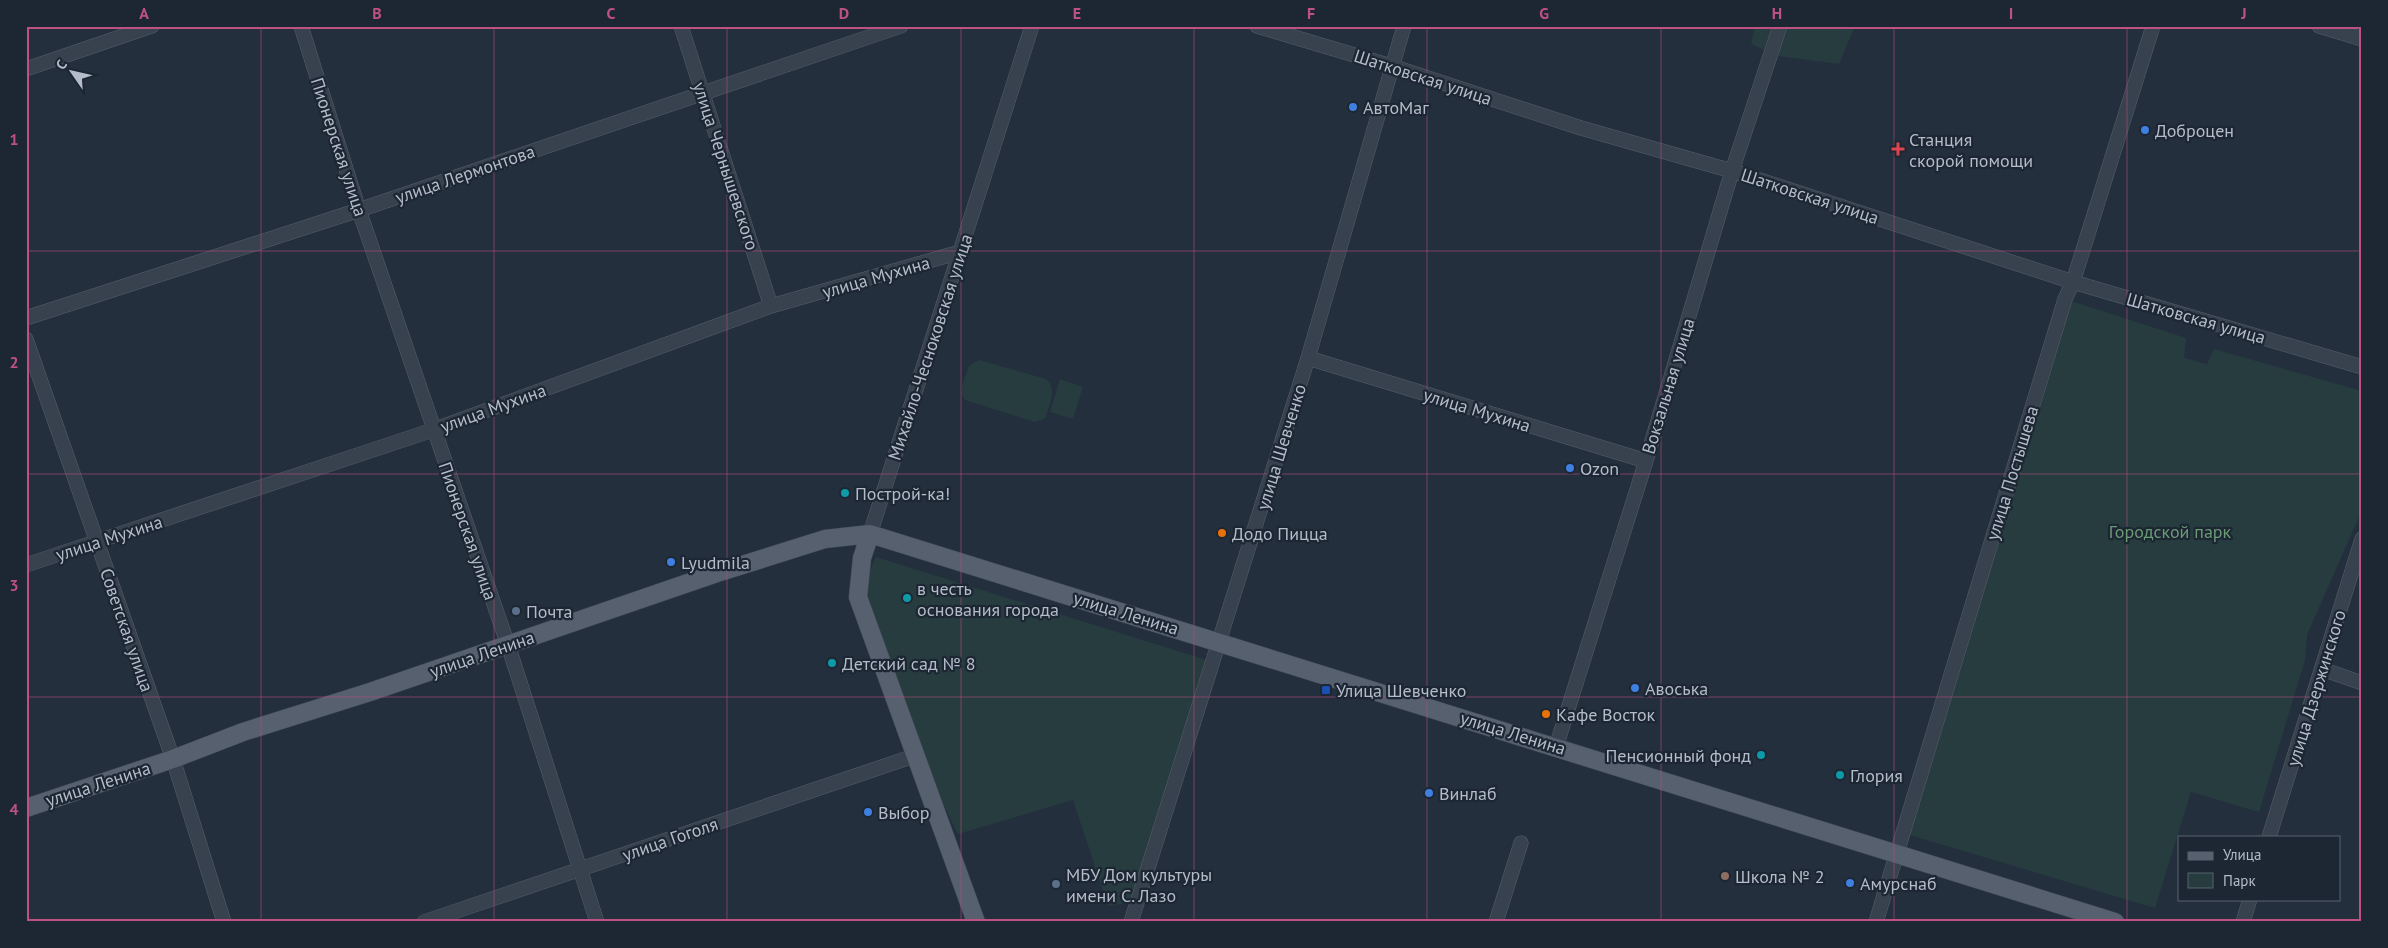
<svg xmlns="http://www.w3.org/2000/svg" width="2388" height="948" font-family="'PT Sans',sans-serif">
  <rect width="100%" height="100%" fill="#242f3e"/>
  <path fill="#263c3f" d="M1755 26H1855L1839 64 1778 56 1751 44Z
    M2065 299 2186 338 2184 358 2207 364 2214 349 2362 391V510L2307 635 2305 660 2259 812 2191 792 2155 908 1903 833Z
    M979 360 1046 379C1058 389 1049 405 1045 418L1035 422 965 400C957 392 966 376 969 366Z
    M1060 379 1083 387 1073 419 1050 412Z
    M876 557 1213 662 1132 902 1108 906 1073 800 958 834 911 739 858 597Z"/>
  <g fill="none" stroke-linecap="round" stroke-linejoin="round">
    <defs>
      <path id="minor" d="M301 26 359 210 508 645 597 922
        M681 26 771 306
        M1257 26 1391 66 1581 128 1732 171 2073 282 2362 367
        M2319 26 2362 39
        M26 69 152 26
        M26 318 359 210 901 26
        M26 339 173 759 224 922
        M1308 358 1646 461
        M870 534 1032 26
        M26 565 433 430 771 306 960 252
        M2322 669 2362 683
        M1556 747 1646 461 1732 171 1780 26
        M2269 837 2362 539
        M424 922 917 755
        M1131 922 1308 358 1404 26
        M1496 922 1521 843
        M1876 922 2065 299 2073 282 2153 26
        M2243 922 2250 899"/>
      <path id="major" d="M870 534 862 558 858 597 976 922
        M26 808 173 759 243 732 370 692 717 573 825 539 870 534 2115 922"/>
    </defs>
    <use href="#minor" stroke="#565f6c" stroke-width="15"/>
    <use href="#major" stroke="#414a57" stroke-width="19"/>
    <use href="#minor" stroke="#38414e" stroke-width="14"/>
    <use href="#major" stroke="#56606e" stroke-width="18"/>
  </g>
  <path fill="none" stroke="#bd5182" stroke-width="1" stroke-opacity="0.55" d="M261 26V922M494 26V922M727 26V922M961 26V922M1194 26V922M1427 26V922M1661 26V922M1894 26V922M2127 26V922M26 251H2362M26 474H2362M26 697H2362"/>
  <g fill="#3f7fe0" stroke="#1d2633" stroke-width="2">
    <circle cx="1353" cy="107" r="5"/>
    <circle cx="2145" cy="130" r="5"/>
    <circle cx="1570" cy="468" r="5"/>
    <circle cx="671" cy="562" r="5"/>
    <circle cx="1635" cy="688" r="5"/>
    <circle cx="1429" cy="793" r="5"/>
    <circle cx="868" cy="812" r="5"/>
    <circle cx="1850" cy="883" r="5"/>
  </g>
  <path fill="#e0444e" stroke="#1d2633" stroke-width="2" d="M1895.5 141.5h5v5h5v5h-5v5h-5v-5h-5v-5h5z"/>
  <g fill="#0f9aa8" stroke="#1d2633" stroke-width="2">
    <circle cx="845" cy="493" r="5"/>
    <circle cx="907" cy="598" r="5"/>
    <circle cx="832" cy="663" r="5"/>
    <circle cx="1761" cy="755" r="5"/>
    <circle cx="1840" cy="775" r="5"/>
  </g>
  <g fill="#e8710a" stroke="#1d2633" stroke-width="2">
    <circle cx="1222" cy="533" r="5"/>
    <circle cx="1546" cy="714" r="5"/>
  </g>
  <g fill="#5c6f8a" stroke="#1d2633" stroke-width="2">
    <circle cx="516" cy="611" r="5"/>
    <circle cx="1056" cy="884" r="5"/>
  </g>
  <rect fill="#1a4fb4" stroke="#1d2633" stroke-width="2" x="1321" y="685" width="10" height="10" rx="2.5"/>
  <circle fill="#8d6e63" stroke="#1d2633" stroke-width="2" cx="1725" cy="876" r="5"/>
  <g text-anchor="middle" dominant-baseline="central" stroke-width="4.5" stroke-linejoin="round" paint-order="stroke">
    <g font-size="18" fill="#b4bcc9" stroke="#1d2633">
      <text transform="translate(1423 77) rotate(18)">Шатковская улица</text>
      <text transform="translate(339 147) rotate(72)">Пионерская улица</text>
      <text transform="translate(726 166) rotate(72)">улица Чернышевского</text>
      <text transform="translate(465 174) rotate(-19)">улица Лермонтова</text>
      <text transform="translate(1810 196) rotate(18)">Шатковская улица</text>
      <text transform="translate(876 277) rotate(-16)">улица Мухина</text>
      <text transform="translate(2196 318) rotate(16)">Шатковская улица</text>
      <text transform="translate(930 347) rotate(-72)">Михайло-Чесноковская улица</text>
      <text transform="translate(1668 386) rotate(-73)">Вокзальная улица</text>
      <text transform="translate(493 408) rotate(-20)">улица Мухина</text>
      <text transform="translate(1477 410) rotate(17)">улица Мухина</text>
      <text transform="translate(1281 447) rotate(-73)">улица Шевченко</text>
      <text transform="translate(2012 473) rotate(-73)">улица Постышева</text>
      <text transform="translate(468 531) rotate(71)">Пионерская улица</text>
      <text transform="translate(109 538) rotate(-18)">улица Мухина</text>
      <text transform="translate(1126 613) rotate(17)">улица Ленина</text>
      <text transform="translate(127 630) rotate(71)">Советская улица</text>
      <text transform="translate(482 654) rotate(-19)">улица Ленина</text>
      <text transform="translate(2316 688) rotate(-73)">улица Дзержинского</text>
      <text transform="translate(1513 733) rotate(17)">улица Ленина</text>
      <text transform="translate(98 784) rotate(-18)">улица Ленина</text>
      <text transform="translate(670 839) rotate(-19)">улица Гоголя</text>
    </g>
    <g font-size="18" fill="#b4bcc9" stroke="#1d2633" text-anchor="start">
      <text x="1363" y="107">АвтоМаг</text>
      <text x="2155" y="130">Доброцен</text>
      <text x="1909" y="139">Станция<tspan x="1909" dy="21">скорой помощи</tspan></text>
      <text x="1580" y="468">Ozon</text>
      <text x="855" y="493">Построй-ка!</text>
      <text x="1232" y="533">Додо Пицца</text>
      <text x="681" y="562">Lyudmila</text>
      <text x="917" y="588">в честь<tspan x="917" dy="21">основания города</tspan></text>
      <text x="526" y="611">Почта</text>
      <text x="842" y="663">Детский сад № 8</text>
      <text x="1645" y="688">Авоська</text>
      <text x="1336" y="690">Улица Шевченко</text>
      <text x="1556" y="714">Кафе Восток</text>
      <text x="1751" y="755" text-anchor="end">Пенсионный фонд</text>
      <text x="1850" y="775">Глория</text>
      <text x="1439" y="793">Винлаб</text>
      <text x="878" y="812">Выбор</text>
      <text x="1066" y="874">МБУ Дом культуры<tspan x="1066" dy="21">имени С. Лазо</tspan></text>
      <text x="1735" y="876">Школа № 2</text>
      <text x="1860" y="883">Амурснаб</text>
    </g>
    <g font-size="18" fill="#6b9a76" stroke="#1d2633">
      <text x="2170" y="531">Городской парк</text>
    </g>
  </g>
  <rect width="2388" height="948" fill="none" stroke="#1d2633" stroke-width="55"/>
  <rect x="2178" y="836" width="162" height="65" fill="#1d2633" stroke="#59626f"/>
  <rect x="2188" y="852" width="25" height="8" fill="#56606e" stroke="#59626f"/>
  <text x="2223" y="860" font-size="15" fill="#b4bcc9">Улица</text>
  <rect x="2188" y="873" width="25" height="15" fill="#263c3f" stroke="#59626f"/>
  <text x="2223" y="886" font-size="15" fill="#b4bcc9">Парк</text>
  <g transform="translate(72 72) rotate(304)" stroke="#1d2633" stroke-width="4" paint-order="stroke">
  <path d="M0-4L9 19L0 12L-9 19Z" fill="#b4bcc9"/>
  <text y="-8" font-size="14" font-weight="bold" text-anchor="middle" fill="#b4bcc9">С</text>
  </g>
  <rect x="28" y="28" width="2332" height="892" fill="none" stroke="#bd5182" stroke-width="2"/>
  <g font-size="16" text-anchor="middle" font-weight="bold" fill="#bd5182">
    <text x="144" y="19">A</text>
    <text x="377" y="19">B</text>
    <text x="611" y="19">C</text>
    <text x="844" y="19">D</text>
    <text x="1077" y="19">E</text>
    <text x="1311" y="19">F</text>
    <text x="1544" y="19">G</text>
    <text x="1777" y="19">H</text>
    <text x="2011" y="19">I</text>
    <text x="2244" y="19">J</text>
    <text x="14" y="145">1</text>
    <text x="14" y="368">2</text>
    <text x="14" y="591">3</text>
    <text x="14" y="815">4</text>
  </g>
</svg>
